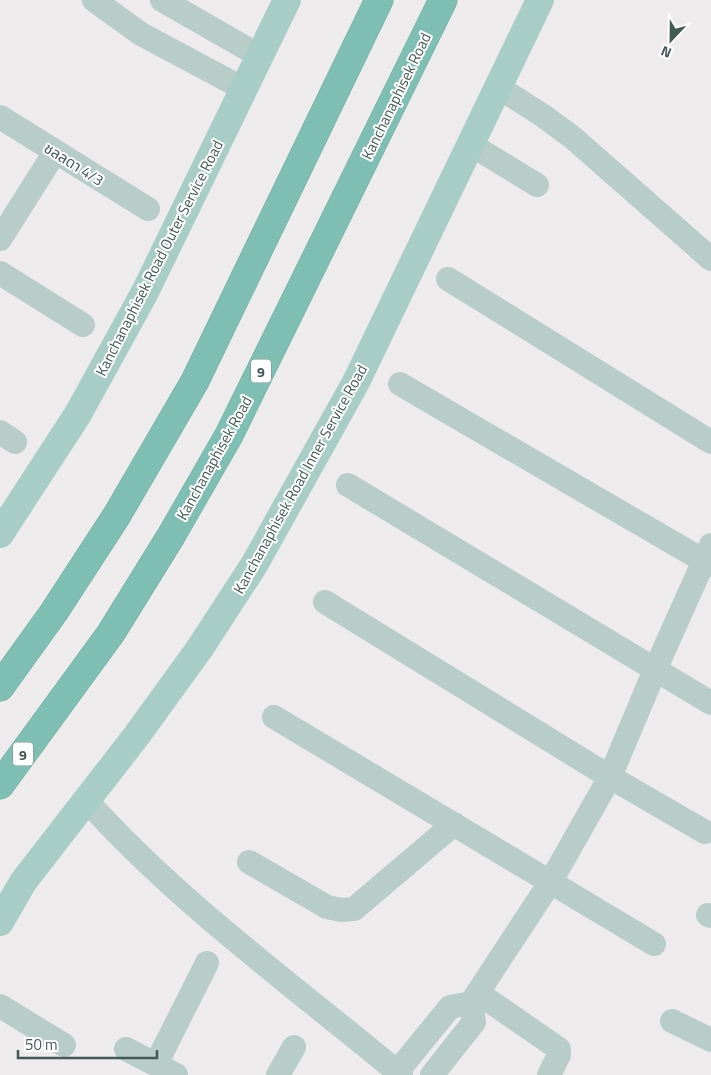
<svg xmlns="http://www.w3.org/2000/svg" width="711" height="1075" font-family="'Titillium Web','Noto Sans Thai',sans-serif">
  <rect width="100%" height="100%" fill="#eeebed"/>
  <g fill="none" stroke-linecap="round" stroke-linejoin="round">
    <defs>
      <path id="highway" d="M0 687 54 612 117 515 195 381 379 0
        M0 785 111 633 171 536 229 435 443 0"/>
    </defs>
    <use href="#highway" stroke="#6aaa9f" stroke-width="29"/>
    <path stroke="#b8ccc8" stroke-width="24" d="M94 0 141 34 244 89
      M162 0 260 56
      M498 87 542 115 572 137 711 259
      M0 117 148 209
      M470 144 537 185
      M0 239 55 152
      M0 273 83 325
      M448 279 711 442
      M400 384 711 565
      M0 432 15 442
      M348 485 711 703
      M325 602 610 777 705 832
      M274 717 654 944
      M87 801C180 904 294 986 401 1075
      M249 862 327 907 341 910 354 909 454 824
      M708 915 711 916
      M478 993 559 1049V1055L549 1075
      M471 1003 551 881 610 777 655 670 711 545
      M0 1006 64 1045
      M672 1021 711 1040
      M126 1049 176 1075
      M156 1064 207 963
      M397 1072 450 1007 471 1003 474 1022 432 1075
      M278 1075 294 1047"/>
    <path stroke="#a8cdc6" stroke-width="28" d="M0 534 78 414 145 292 287 0
      M0 922 23 882 137 735 200 648 254 565 356 382 540 0"/>
    <use href="#highway" stroke="#7fbfb3" stroke-width="28"/>
  </g>
  <g text-anchor="middle" dominant-baseline="central" stroke-width="4" stroke-linejoin="round" paint-order="stroke">
    <g fill="#fff" stroke="#7b8c87" stroke-width="1">
      <rect x="251" y="359.5" width="20" height="23" rx="4"/>
      <rect x="13" y="742.5" width="20" height="23" rx="4"/>
    </g>
    <g font-size="14" font-weight="bold" fill="#435a54">
      <text x="261" y="371">9</text>
      <text x="23" y="754">9</text>
    </g>
    <g font-size="15" fill="#435a54" stroke="#fff">
      <text transform="translate(396 96) rotate(-64)">Kanchanaphisek Road</text>
      <text transform="translate(74 164) rotate(32)">ชลลดา 4/3</text>
      <text transform="translate(159 258) rotate(-63)">Kanchanaphisek Road Outer Service Road</text>
      <text transform="translate(214 458) rotate(-61)">Kanchanaphisek Road</text>
      <text transform="translate(300 479) rotate(-61)">Kanchanaphisek Road Inner Service Road</text>
    </g>
  </g>
  <g transform="translate(671 40) rotate(202)" stroke="#ffffff" stroke-width="4" paint-order="stroke">
  <path d="M0-4L9 19L0 12L-9 19Z" fill="#435a54"/>
  <text y="-8" font-size="14" font-weight="bold" text-anchor="middle" fill="#435a54">N</text>
  </g>
  <path d="M18 1050v8h139v-8" fill="none" stroke="#435a54" stroke-width="2.5"/>
  <text x="25" y="1050" font-size="15" fill="#435a54" stroke="#ffffff" stroke-width="4" paint-order="stroke">50 m</text>
</svg>
